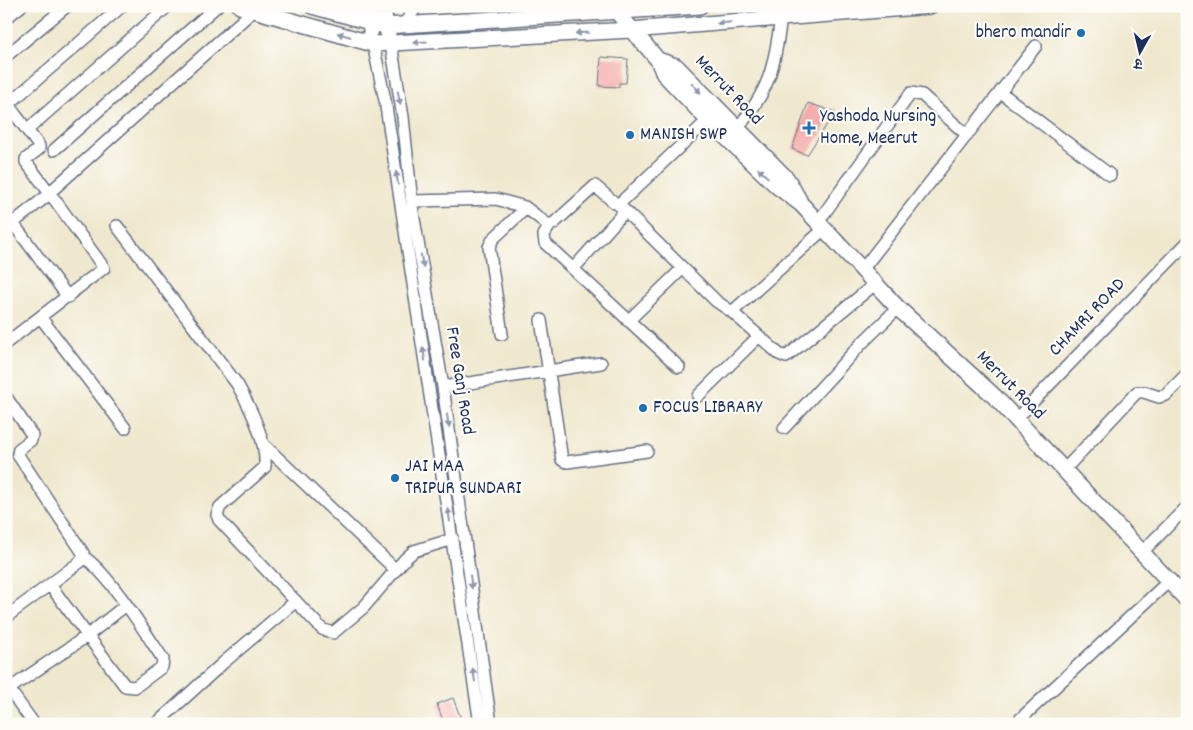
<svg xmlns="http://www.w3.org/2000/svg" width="1193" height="730" font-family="Dekko,'Playpen Sans Deva',sans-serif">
  <rect width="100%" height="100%" fill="#fdfcf7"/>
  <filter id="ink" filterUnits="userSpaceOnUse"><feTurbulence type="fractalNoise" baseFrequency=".02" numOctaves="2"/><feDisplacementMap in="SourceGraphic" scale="10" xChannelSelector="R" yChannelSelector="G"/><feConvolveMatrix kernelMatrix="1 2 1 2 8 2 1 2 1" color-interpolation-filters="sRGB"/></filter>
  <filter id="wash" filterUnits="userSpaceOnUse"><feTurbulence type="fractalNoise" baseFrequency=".0096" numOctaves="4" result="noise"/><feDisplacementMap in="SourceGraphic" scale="20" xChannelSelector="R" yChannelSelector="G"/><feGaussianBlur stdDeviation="1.12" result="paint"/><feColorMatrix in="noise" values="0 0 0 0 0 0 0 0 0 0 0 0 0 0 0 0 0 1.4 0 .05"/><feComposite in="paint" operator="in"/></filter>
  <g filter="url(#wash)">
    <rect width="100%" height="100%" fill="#f0e8ce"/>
    <g id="blocks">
      <path fill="#f5adab" d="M601 57 628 59 626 83H619V87L599 86Z
        M808 103 835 112 807 155 792 149Z
        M453 698 463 724H444L437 704Z"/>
    </g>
  </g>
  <g filter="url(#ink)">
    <use href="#blocks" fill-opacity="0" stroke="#667085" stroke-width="1"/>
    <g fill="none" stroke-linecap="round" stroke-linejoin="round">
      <defs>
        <path id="minor" d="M6 18 21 6
          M404 24 417 6
          M373 44 385 100 480 724
          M391 44 403 117 413 213 443 387 491 724
          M6 56 67 6
          M1000 92 1110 175
          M27 130 168 6
          M736 130C770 90 774 68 781 18
          M54 150 217 6
          M49 193 254 10
          M52 196 26 162V159L39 149V146L12 110 11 102 122 6
          M412 201 496 199 525 207 547 224H553L595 186 615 203 619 204 708 120
          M618 204 716 301 732 312 824 229
          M6 218 10 222H14L47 196H52L104 268 6 343
          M12 222 68 297
          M818 222 911 93 922 95 967 135
          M550 225 544 235 545 243 679 367
          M117 226 237 384C249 405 267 441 265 467L220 507 217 515 219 520 322 629 333 633 364 607 405 559 414 551 453 539
          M573 269 625 211
          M862 270 1036 46
          M732 312 779 354 786 357 875 284
          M41 318 125 428
          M541 320 562 460 567 462 647 451
          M628 321 683 268
          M502 334 489 247 493 239 526 208
          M443 387 601 363
          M698 396 759 336
          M6 397 32 435 31 440 19 449 18 455 83 553 84 557 80 562 6 617
          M1016 419 1187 243
          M784 428 862 343 898 308
          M263 444 396 570
          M1064 470 1137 392H1144L1159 397 1166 395 1187 374
          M1142 552 1187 507
          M50 585 125 686 135 687 162 667 163 659C145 632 109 574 84 557
          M9 689 34 724
          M6 691 87 636 126 605
          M156 724 223 663 296 601
          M1015 724 1169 581"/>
        <path id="major" d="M240 6 373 44 631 30 930 6
          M312 6 385 26 700 6
          M367 6 371 30
          M382 6 388 33
          M617 12 658 60 664 74 708 120 777 186 801 204 898 308 994 396 1187 600
          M658 60 676 66 787 179 799 200"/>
      </defs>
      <use href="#minor" stroke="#667085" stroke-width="14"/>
      <use href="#major" stroke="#667085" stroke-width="18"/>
      <use href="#minor" stroke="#fff" stroke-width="11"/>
      <use href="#major" stroke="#fff" stroke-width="15"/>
    </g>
    <defs><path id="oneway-solid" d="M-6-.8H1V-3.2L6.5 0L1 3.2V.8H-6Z" transform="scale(1.25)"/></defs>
    <g fill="#8d97ae">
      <use href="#oneway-solid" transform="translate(724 23) rotate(175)"/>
      <use href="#oneway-solid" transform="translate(582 33) rotate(177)"/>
      <use href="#oneway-solid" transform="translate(344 35) rotate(-164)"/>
      <use href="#oneway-solid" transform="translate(420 42) rotate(177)"/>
      <use href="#oneway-solid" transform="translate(696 88) rotate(47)"/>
      <use href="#oneway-solid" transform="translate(399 98) rotate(80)"/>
      <use href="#oneway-solid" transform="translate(763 173) rotate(-137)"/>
      <use href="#oneway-solid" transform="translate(397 178) rotate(-99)"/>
      <use href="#oneway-solid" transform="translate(422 261) rotate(80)"/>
      <use href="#oneway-solid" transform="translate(424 354) rotate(-99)"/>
      <use href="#oneway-solid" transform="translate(448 421) rotate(82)"/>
      <use href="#oneway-solid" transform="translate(449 515) rotate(-99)"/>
      <use href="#oneway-solid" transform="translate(471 582) rotate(82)"/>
      <use href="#oneway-solid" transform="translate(474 675) rotate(-98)"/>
    </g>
  </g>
  <g fill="#1f6fb2" stroke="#fdfcf7" stroke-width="2">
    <circle cx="1081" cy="33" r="5"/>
    <path d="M806.5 120.5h5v5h5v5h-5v5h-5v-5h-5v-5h5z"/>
    <circle cx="630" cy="135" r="5"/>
    <circle cx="643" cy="408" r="5"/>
    <circle cx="395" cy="478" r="5"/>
  </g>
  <g text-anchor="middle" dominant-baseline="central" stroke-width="4.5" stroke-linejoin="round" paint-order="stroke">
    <g font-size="19" fill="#1b2f5e" stroke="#fdfcf7" text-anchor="start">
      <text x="1071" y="33" text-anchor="end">bhero mandir</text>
      <text x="820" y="117">Yashoda Nursing<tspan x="820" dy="22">Home, Meerut</tspan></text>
      <text x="640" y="135">MANISH SWP</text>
      <text x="653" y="408">FOCUS LIBRARY</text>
      <text x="405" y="467">JAI MAA<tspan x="405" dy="22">TRIPUR SUNDARI</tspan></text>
    </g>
    <g font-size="19" fill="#1b2f5e" stroke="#fdfcf7">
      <text transform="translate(728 91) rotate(46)">Merrut Road</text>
      <text transform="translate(1088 318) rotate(-46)">CHAMRI ROAD</text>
      <text transform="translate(459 381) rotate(81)">Free Ganj Road</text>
      <text transform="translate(1010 386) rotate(45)">Merrut Road</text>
    </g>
  </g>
  <rect width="1193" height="730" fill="none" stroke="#fdfcf7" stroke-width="25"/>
  <g transform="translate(1140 52) rotate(188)" stroke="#fdfcf7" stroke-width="4" paint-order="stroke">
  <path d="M0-4L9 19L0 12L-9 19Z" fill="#1b2f5e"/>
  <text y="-8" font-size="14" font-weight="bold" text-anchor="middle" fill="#1b2f5e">उ</text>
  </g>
</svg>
